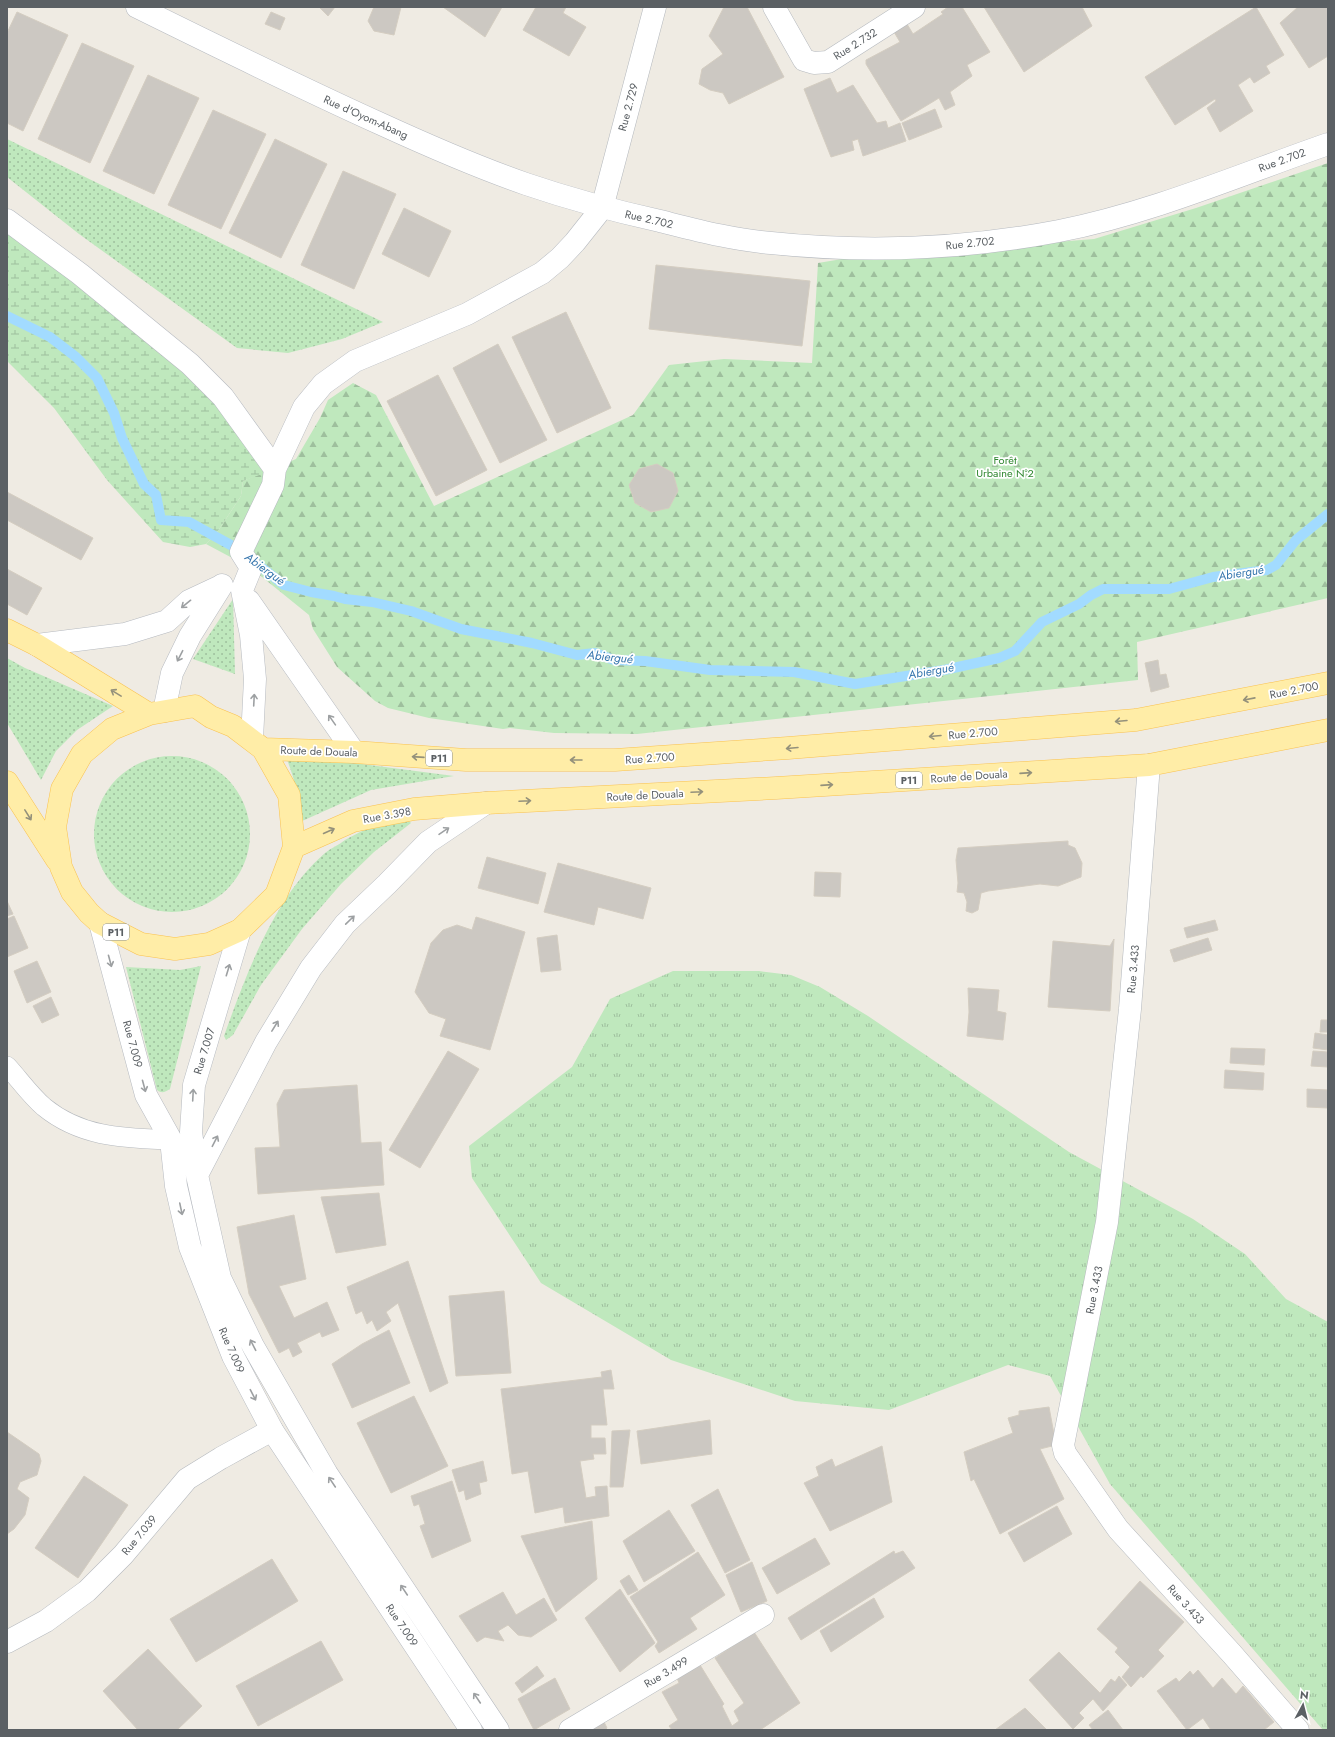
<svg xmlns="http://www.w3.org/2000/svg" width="1335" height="1737" font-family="Jost,sans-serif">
  <defs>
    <pattern id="grass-tufts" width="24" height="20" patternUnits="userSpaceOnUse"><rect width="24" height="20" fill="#bfe8bd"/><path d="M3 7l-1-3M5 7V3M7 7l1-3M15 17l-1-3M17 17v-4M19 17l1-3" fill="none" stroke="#9ebf9d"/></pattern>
    <pattern id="forest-firs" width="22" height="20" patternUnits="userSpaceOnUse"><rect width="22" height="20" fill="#bfe8bd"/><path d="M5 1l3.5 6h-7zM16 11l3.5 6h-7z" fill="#9ebf9d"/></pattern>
    <pattern id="wetland-marsh" width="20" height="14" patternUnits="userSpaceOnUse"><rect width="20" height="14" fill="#bfe8bd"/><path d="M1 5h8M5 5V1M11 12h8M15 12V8" fill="none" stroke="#9ebf9d"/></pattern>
    <pattern id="park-dots" width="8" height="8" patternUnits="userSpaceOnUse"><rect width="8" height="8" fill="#bfe8bd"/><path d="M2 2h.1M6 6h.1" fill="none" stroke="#9ebf9d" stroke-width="1.8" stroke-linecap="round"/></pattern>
  </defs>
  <rect width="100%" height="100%" fill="#efebe3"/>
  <path fill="url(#grass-tufts)" d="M673 971H759L791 975 820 987 868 1016 1069 1152 1193 1219 1245 1254 1286 1299 1328 1322V1730H1323L1110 1484 1050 1376 1008 1365 889 1410 795 1401 671 1360 541 1283 472 1178 469 1146 572 1067 610 999Z"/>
  <path fill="url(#forest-firs)" d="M1328 163V598L1137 642 1138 680 637 734 554 733 510 728 503 729 429 718 388 708 375 701 337 667 313 629 309 615 251 568 206 544 216 534 241 496 243 481 296 459 320 418 328 400 353 383 376 395 434 506 633 415 669 365 724 359 812 363 818 263 842 259 1094 239 1196 208Z"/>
  <path fill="url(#wetland-marsh)" d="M7 220 190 364 275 469 243 481 241 496 216 534 206 544 190 547 163 542 107 480 54 408 7 361Z"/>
  <path fill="url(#park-dots)" d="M7 139 383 322 342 339 288 353 237 348 79 234 7 177Z
    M233 599 235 674 193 659Z
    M7 658 25 668 113 706 77 730 56 751 41 780 7 723Z
    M285 754 454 776 371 790 300 822C299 794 295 781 285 754Z
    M94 834a78 78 0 1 1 156 0a78 78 0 1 1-156 0Z
    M409 821 411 823 374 852 341 884 302 929 261 985 233 1035 226 1040 224 1036C246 975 274 897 325 853 331 848 339 845 345 840 358 833 372 825 387 823 394 821 402 822 409 821Z
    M201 966 170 1089C165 1092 162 1094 157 1090L126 967 180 970Z"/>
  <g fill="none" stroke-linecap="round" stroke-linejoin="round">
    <path stroke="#a2dbff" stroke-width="10" d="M7 316 50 337 76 357 97 378 114 413 122 438 144 484 156 495 161 520 189 522 238 549 284 585 311 592 334 596 345 599 372 602 411 611 461 629 532 643 577 655 595 653 614 660 645 661 710 670 794 672 855 684 944 670 999 658 1015 651 1042 622 1079 604 1091 595 1103 589H1169L1213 577 1267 570 1276 565 1296 540 1328 514"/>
  </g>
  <path fill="#ccc8c2" stroke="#d4cdc1" d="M319 7H335L328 16Z
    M374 7H401L394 35 374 31 368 21Z
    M443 7H502L485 37Z
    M536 7H566L563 13 586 27 569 56 523 30Z
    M724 7H747L784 77 729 104 723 93 710 90 699 84 702 69 723 54 709 36Z
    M948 7H962L990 52 967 65 972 76 950 92 955 105 945 110 939 98 901 121 866 64V60L900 42 894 32 907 24 913 34 943 14 941 12Z
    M984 7H1082L1092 26 1024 72Z
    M1256 7 1284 55 1266 66 1270 73 1254 83 1250 77 1238 85 1253 111 1220 132 1207 108 1216 101 1215 99 1175 125 1145 77Z
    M1298 7H1328V56L1309 68 1280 23Z
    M17 12 68 35 23 131 7 123V33Z
    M271 12 285 18 280 30 265 24Z
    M82 43 134 66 90 163 38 139Z
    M148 75 199 98 154 194 103 171Z
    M830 78 837 93 853 85 877 123 886 121 888 128 900 123 906 141 863 156 858 139 852 141 854 150 831 157 804 89Z
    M935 109 942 127 909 140 902 123Z
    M213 110 266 134 221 229 168 205Z
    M275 139 327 164 281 258 229 233Z
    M343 171 396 194 354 289 301 265Z
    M404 208 451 231 429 277 382 254Z
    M656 265 810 281 802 346 649 329Z
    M566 312 611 408 557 433 512 337Z
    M498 344 547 440 500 463 453 368Z
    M438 375 487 470 436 496 387 401Z
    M657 464 673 473 678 491 669 508 651 512 635 503 629 485 639 469Z
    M7 492 93 538 81 560 7 520Z
    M7 569 42 588 27 615 7 604Z
    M1158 660 1160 675 1166 674 1169 687 1151 692 1145 663Z
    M1068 841V845L1075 848 1082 863 1081 877 1058 886 1040 884 988 891 981 893 978 910 972 913 966 911 967 902 964 893 957 892 958 883 956 860 958 848Z
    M487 857 546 873 538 904 478 888Z
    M558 863 651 888 643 919 598 907 594 925 544 912Z
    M815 872 841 873 840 897 814 896Z
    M7 901 13 914 7 916Z
    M14 916 28 948 7 957V919Z
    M476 917 525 932 490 1050 440 1036 446 1019 429 1013 415 992 431 943 443 930 457 925 472 930Z
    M1215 920 1218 930 1187 938 1184 928Z
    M557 935 561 970 541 972 537 938Z
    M1208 938 1212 950 1174 962 1170 950Z
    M1114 939 1110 1011 1048 1007 1053 941 1110 946Z
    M37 961 51 992 27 1003 14 971Z
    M968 988 999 990 997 1011 1006 1013 1003 1040 967 1036 969 1012Z
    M51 997 59 1015 42 1023 33 1006Z
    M1321 1020H1328V1032H1320Z
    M1315 1033 1328 1035V1050L1313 1048Z
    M1231 1048 1265 1049 1264 1065 1230 1063Z
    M448 1051 479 1069 420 1168 389 1150Z
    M1313 1051 1328 1052V1067L1311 1066Z
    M1225 1070 1264 1073 1263 1090 1224 1088Z
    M357 1085 361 1143 381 1142 384 1185 258 1194 255 1148 280 1147 277 1104 284 1090Z
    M1307 1089 1328 1090V1108L1307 1107Z
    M379 1193 386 1245 336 1253 321 1197Z
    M294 1215 306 1279 279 1286 294 1318 327 1302 339 1330 322 1337 320 1332 297 1343 302 1352 293 1357 289 1348 279 1353 249 1294 237 1227Z
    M408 1261 448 1383 430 1392 398 1303 386 1312 391 1321 377 1331 372 1320 367 1324 362 1311 356 1314 347 1287Z
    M504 1291 511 1373 456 1376 449 1296Z
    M389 1330 410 1383 352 1408 332 1364 362 1344Z
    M611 1370 614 1389H603L607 1425H591V1438H605L606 1454H593L594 1459 580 1461 586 1498 596 1496 595 1487 607 1486 609 1516 565 1523 563 1507 535 1513 528 1471 512 1474 501 1389 602 1377 601 1372Z
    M414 1396 448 1466 391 1493 357 1423Z
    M1049 1407 1056 1445 1040 1449 1064 1499 1000 1534 974 1479 971 1481 964 1452 1013 1433 1008 1418 1019 1415V1411Z
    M710 1420 712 1454 641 1464 637 1431Z
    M630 1430 623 1487H610L612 1431Z
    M7 1432 39 1454 41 1461 37 1475 20 1482 17 1489 29 1498 25 1515 14 1529 7 1534Z
    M882 1446 892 1502 830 1531 804 1483 819 1476 816 1467 832 1459 835 1467Z
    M483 1461 487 1481 479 1483 481 1494 466 1500 464 1490 459 1492 452 1470Z
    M84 1476 128 1505 78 1578 35 1548Z
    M452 1481 471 1541 432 1558 420 1526 425 1524 419 1504 414 1506 411 1496Z
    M718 1489 750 1560 725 1573 691 1505Z
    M1057 1506 1072 1534 1024 1562 1008 1533Z
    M669 1510 695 1551 644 1582 623 1541Z
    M592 1521 597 1579 556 1612 521 1536Z
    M815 1538 830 1564 777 1594 762 1568Z
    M894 1551 895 1554 903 1551 915 1568 801 1640 788 1618Z
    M698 1552 725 1595 690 1618 697 1629 659 1653 655 1646 658 1642 630 1597Z
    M272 1559 298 1601 196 1662 170 1619Z
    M752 1562 767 1601 741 1612 726 1575Z
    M629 1575 638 1590 628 1595 620 1581Z
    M1140 1581 1184 1622 1158 1650 1164 1656 1143 1678 1141 1676 1131 1687 1122 1677 1130 1667 1115 1652 1118 1648 1097 1629Z
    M620 1589 655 1643 620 1672 585 1618Z
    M503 1592 516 1615 544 1598 557 1620 531 1637 518 1635 508 1625 498 1631 504 1641 485 1637 477 1642 459 1616Z
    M874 1598 884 1617 831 1652 820 1631Z
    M754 1632 800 1703 760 1730H672L669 1726 678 1720 662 1692 679 1683 676 1675 697 1660 724 1704 722 1706 732 1726 739 1721 734 1711 744 1703 715 1658Z
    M321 1641 343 1680 258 1726 236 1686Z
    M148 1649 202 1706 177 1730H138L103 1691Z
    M1059 1652 1100 1693 1111 1679 1115 1682 1119 1676 1127 1685 1103 1711 1093 1699 1079 1713 1084 1718 1073 1729 1029 1680Z
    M537 1666 544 1676 522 1693 515 1683Z
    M1198 1670 1213 1688 1222 1678 1236 1694 1243 1686 1274 1722 1264 1730H1211L1203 1718 1187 1730 1157 1691 1176 1678 1179 1682 1190 1671 1193 1675Z
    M555 1678 570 1709 534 1730 518 1699Z
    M1025 1708 1047 1730H995Z
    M1108 1710 1123 1730H1093L1089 1725Z
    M602 1718 607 1728 605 1730H582Z"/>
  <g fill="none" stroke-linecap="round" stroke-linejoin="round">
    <defs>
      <path id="service" d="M7 1066C19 1079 30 1095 44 1107 82 1138 125 1138 171 1140"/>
      <path id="minor" d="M774 7 804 60 814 63 828 62 914 7
        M602 208 655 7
        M1149 765 1130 1009 1107 1222 1063 1445 1065 1453 1118 1529 1232 1654 1298 1730
        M7 1642 46 1621 87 1591 123 1555 187 1479 221 1458 272 1430
        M570 1730 763 1615"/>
      <path id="secondary" d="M137 7C218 47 299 87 381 124 429 146 477 167 526 184 570 199 615 211 660 221 696 230 733 240 771 243 866 253 965 249 1059 231 1151 213 1239 175 1328 144
        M7 220 80 274 190 364 223 397 275 469 273 485 241 552 251 568 242 590 251 635 255 679 252 739
        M275 469 304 407 323 384 355 361 467 314 542 273 560 258 575 242 602 208
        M249 601 354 752
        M37 645 125 634 167 621 189 601 221 586
        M164 711 172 673 190 636 222 585
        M100 923 146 1095 171 1140 176 1186 190 1247 233 1356 272 1430 471 1730
        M240 930 194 1085 191 1132 197 1175 220 1278 253 1346 327 1474 498 1730
        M197 1175 266 1042 311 968 345 924 387 884 428 842 486 803"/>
      <path id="primary" d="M7 630 37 645 149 714
        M195 706 211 717 233 726 263 749 289 795 294 847 276 895 240 930 209 944 175 949 141 944 100 923 89 913 72 892 61 867 55 827 62 789 82 754 112 729 149 714Z
        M263 749 354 752 466 760H615L788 748 1136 720 1328 683
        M7 782 57 860
        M294 847 353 821 414 809 486 803 776 788 1149 765 1328 730"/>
    </defs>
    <use href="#service" stroke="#b5b9be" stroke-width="20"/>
    <use href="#minor" stroke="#b5b9be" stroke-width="23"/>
    <use href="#secondary" stroke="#b6bac0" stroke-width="23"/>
    <use href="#primary" stroke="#fac250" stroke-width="23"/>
    <use href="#service" stroke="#fff" stroke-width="19"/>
    <use href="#minor" stroke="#fff" stroke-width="22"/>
    <use href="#secondary" stroke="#fff" stroke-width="22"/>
    <use href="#primary" stroke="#ffeda7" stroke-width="22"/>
  </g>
  <defs><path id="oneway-shaft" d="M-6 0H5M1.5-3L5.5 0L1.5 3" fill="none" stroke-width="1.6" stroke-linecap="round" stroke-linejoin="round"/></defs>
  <g stroke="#9da0a2">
    <use href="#oneway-shaft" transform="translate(186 604) rotate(141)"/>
    <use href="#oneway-shaft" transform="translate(180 656) rotate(117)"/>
    <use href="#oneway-shaft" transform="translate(254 700) rotate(-87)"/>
    <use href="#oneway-shaft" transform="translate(332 720) rotate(-125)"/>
    <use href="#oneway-shaft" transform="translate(444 831) rotate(-34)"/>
    <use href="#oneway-shaft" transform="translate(350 920) rotate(-44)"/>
    <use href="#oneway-shaft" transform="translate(110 961) rotate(75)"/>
    <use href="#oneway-shaft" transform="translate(228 970) rotate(-73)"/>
    <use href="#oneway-shaft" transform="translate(275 1026) rotate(-58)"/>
    <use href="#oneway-shaft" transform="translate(144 1086) rotate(75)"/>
    <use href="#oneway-shaft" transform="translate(193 1095) rotate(-87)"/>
    <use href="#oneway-shaft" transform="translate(215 1141) rotate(-63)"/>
    <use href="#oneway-shaft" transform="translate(181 1209) rotate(78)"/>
    <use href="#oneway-shaft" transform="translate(253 1345) rotate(-117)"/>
    <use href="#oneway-shaft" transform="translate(253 1395) rotate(63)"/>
    <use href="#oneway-shaft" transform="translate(332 1482) rotate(-124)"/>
    <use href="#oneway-shaft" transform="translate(404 1590) rotate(-124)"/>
    <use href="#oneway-shaft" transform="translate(477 1698) rotate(-124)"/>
  </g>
  <g stroke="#94917b">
    <use href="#oneway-shaft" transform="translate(116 693) rotate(-149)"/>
    <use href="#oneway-shaft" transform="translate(1249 699) rotate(169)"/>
    <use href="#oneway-shaft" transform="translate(1121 721) rotate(175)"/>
    <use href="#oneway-shaft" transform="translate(935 736) rotate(175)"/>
    <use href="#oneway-shaft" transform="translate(792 748) rotate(175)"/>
    <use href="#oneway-shaft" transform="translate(418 757) rotate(-176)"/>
    <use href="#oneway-shaft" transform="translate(576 760) rotate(-180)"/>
    <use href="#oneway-shaft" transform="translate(1026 773) rotate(-4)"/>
    <use href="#oneway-shaft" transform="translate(827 785) rotate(-4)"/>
    <use href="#oneway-shaft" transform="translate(697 792) rotate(-3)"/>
    <use href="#oneway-shaft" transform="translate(525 801) rotate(-3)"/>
    <use href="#oneway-shaft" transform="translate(28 815) rotate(58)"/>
    <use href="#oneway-shaft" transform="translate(329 831) rotate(-24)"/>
  </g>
  <g text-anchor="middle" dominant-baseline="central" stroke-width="3.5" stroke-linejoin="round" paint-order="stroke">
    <g fill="#fff" stroke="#8c9092" stroke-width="1">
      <rect x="426" y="750" width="26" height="16" rx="3"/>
      <rect x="896" y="772" width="26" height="16" rx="3"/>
      <rect x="103" y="924" width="26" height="16" rx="3"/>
    </g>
    <g font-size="10" font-weight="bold" fill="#5b6064">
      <text x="439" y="758">P11</text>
      <text x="909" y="780">P11</text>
      <text x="116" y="932">P11</text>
    </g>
    <g font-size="11" fill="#5b6064" stroke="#fff">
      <text transform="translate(855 44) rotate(-32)">Rue 2.732</text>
      <text transform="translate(628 107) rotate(-75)">Rue 2.729</text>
      <text transform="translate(366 117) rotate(24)">Rue d'Oyom-Abang</text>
      <text transform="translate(1282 160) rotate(-20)">Rue 2.702</text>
      <text transform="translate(649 219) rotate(13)">Rue 2.702</text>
      <text transform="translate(970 243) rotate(-6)">Rue 2.702</text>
      <text transform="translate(1294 690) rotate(-11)">Rue 2.700</text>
      <text transform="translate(973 733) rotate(-5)">Rue 2.700</text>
      <text transform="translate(319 751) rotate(2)">Route de Douala</text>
      <text transform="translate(650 758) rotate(-4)">Rue 2.700</text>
      <text transform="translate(969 776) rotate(-4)">Route de Douala</text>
      <text transform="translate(645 795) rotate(-3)">Route de Douala</text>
      <text transform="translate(387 815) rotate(-10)">Rue 3.398</text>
      <text transform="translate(1133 969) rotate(-85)">Rue 3.433</text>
      <text transform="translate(133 1044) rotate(75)">Rue 7.009</text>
      <text transform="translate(204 1051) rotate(-73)">Rue 7.007</text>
      <text transform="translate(1094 1290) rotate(-79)">Rue 3.433</text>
      <text transform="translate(232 1350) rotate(66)">Rue 7.009</text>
      <text transform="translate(139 1535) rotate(-50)">Rue 7.039</text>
      <text transform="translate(1186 1604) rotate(48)">Rue 3.433</text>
      <text transform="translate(402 1625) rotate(56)">Rue 7.009</text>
      <text transform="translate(666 1672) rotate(-31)">Rue 3.499</text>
    </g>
    <g font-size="11" fill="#2f872f" stroke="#fff">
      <text x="1005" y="460">Forêt<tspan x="1005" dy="13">Urbaine N°2</tspan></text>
    </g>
    <g font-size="12" font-style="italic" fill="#3676ae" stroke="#fff">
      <text transform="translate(265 569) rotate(36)">Abiergué</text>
      <text transform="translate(1241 573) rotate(-9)">Abiergué</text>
      <text transform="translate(610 657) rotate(6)">Abiergué</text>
      <text transform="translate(931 671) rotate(-10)">Abiergué</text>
    </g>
  </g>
  <rect width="1335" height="1737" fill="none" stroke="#5b6064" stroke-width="16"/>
  <g transform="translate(1303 1705) rotate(7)" stroke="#ffffff" stroke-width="3" paint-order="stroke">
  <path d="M0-3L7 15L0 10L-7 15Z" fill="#5b6064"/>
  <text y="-6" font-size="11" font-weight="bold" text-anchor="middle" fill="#5b6064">N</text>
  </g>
</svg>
